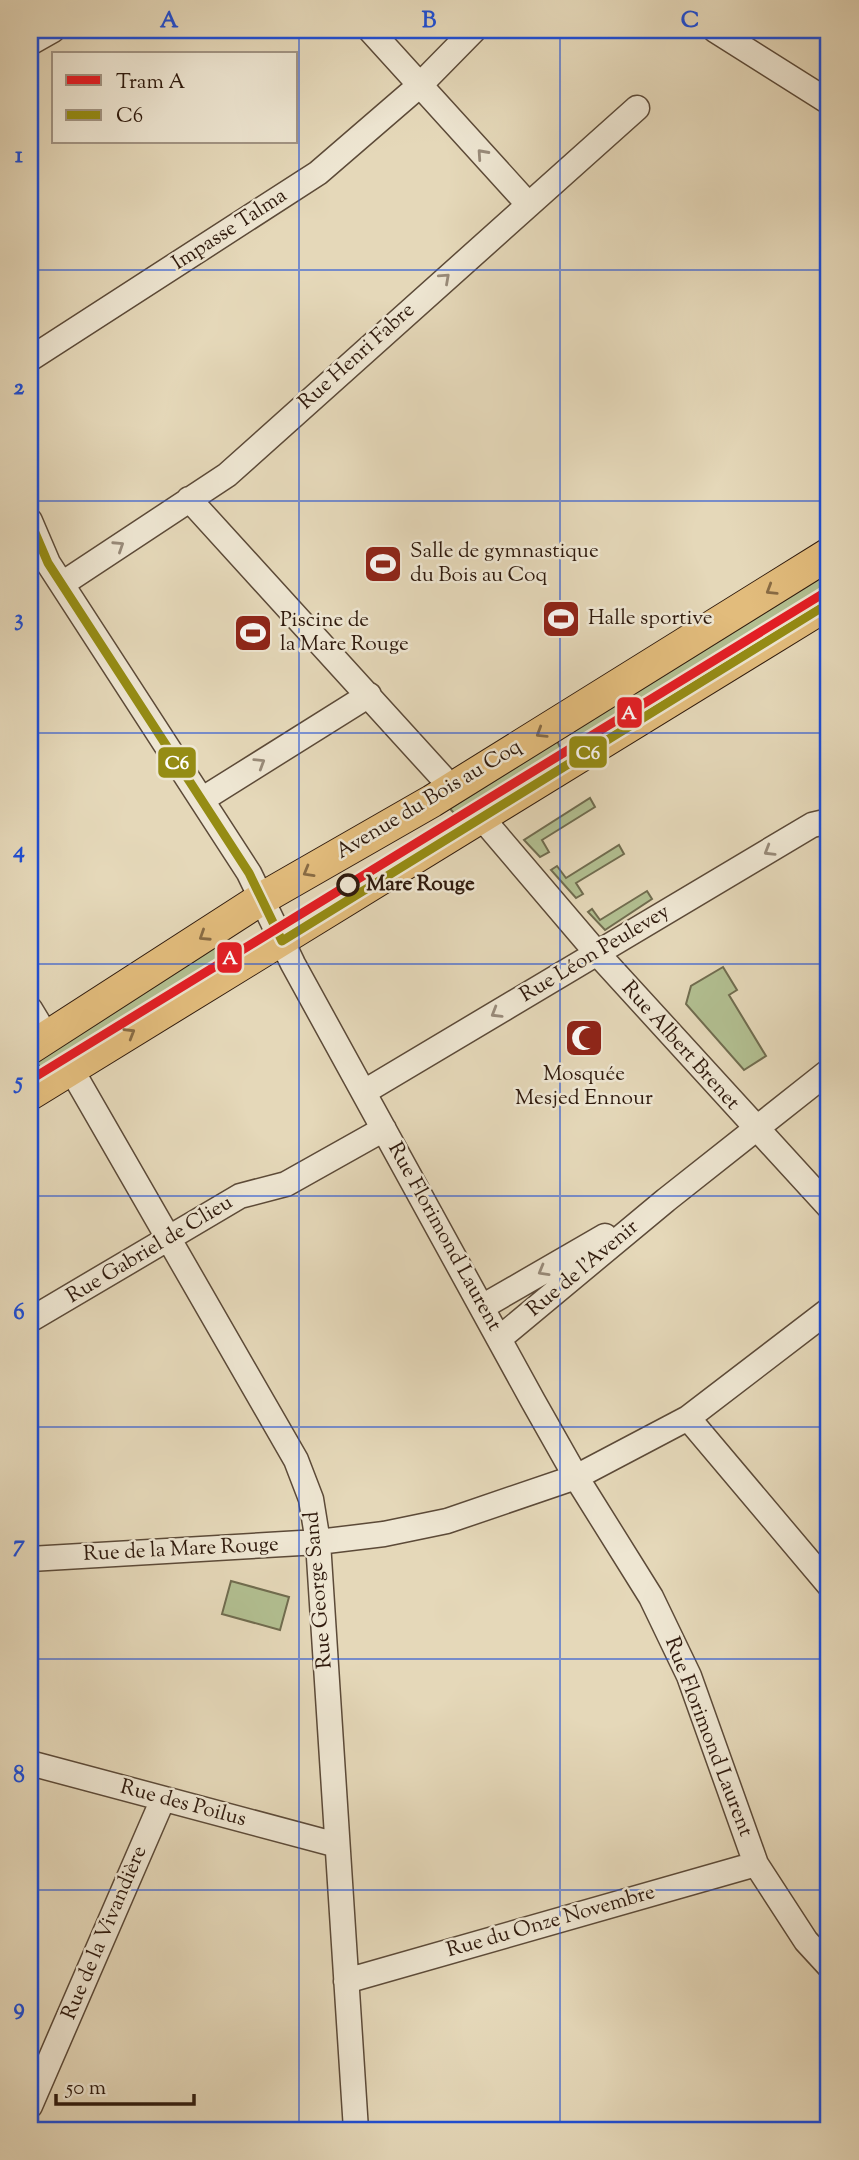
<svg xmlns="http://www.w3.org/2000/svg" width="859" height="2160" font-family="'Sorts Mill Goudy',serif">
  <rect width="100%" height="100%" fill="#e5d8b9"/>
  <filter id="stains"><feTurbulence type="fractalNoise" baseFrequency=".00286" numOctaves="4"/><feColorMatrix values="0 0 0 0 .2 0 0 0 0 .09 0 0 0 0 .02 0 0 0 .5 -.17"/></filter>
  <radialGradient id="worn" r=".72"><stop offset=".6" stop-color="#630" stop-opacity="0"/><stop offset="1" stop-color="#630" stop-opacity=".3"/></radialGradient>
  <path fill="#b2bf91" stroke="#706c4f" stroke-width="2" d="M829 565V596L581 749 567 725Z
    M553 732 565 758 462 822 443 801Z
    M590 798 595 807 542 840 549 852 540 857 524 840Z
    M619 845 624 854 576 883 583 894 576 898 551 870 557 866 566 878Z
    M647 891 652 899 605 930 588 912 592 909 600 920Z
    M226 935 239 957 45 1075 32 1055Z
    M723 967 737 990 729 995 766 1056 744 1070 686 1004 691 986Z
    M231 1581 289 1597 280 1630 222 1614Z"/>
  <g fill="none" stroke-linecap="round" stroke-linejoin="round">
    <defs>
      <path id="minor" d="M370 30 528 204
        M715 30 829 102
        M30 43 53 30
        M30 359 318 173 420 85 474 30
        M189 499 452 788
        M30 521 48 563 249 873 293 964 533 1401 576 1477 651 1597 689 1676 756 1864 806 1941 829 1966
        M62 584 227 475 637 108
        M203 799 369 695
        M481 817 596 952 829 1207
        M30 1009 47 1037
        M71 1069 296 1460 311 1499 318 1542 356 2130
        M364 1092 812 825 829 821
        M482 1307 605 1236
        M30 1320 240 1196 286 1184 384 1129
        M500 1338 666 1200 829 1071
        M688 1418 829 1585
        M30 1559 318 1542 384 1534 447 1521 576 1477 688 1418 829 1310
        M30 1763 337 1845
        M346 1981 756 1864
        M30 2106 163 1799"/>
      <path id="major" d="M30 1048 261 899 432 801 829 554
        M30 1094 829 603"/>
    </defs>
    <use href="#minor" stroke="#5c4a38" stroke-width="27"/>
    <use href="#major" stroke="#2f1a0d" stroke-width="34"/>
    <use href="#minor" stroke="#eee6d2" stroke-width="24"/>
    <use href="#major" stroke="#e2bc7c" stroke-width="32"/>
    <defs>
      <path id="bus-1" d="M30 521 48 563 249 873 282 941 829 603"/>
    </defs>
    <use href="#bus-1" stroke="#eee6d2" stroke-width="14"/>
    <use href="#bus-1" stroke="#958c14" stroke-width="9"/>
    <defs>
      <path id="tram-1" d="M30 1080 829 590"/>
    </defs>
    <use href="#tram-1" stroke="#eee6d2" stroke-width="14"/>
    <use href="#tram-1" stroke="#e41e25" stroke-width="9"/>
  </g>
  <defs><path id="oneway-chevron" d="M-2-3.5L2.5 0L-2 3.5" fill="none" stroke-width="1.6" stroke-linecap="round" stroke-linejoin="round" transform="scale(1.75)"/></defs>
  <g stroke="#988a79">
    <use href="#oneway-chevron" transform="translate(482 154) rotate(-132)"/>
    <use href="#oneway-chevron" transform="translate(445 278) rotate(-42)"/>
    <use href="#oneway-chevron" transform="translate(119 546) rotate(-33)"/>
    <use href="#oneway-chevron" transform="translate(260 763) rotate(-32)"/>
    <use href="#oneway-chevron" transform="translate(769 851) rotate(149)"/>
    <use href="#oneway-chevron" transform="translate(496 1013) rotate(149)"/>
    <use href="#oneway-chevron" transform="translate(543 1271) rotate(150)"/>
  </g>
  <g stroke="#886b44">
    <use href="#oneway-chevron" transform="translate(771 590) rotate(148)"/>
    <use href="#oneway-chevron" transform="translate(541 733) rotate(148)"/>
    <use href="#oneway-chevron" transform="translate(308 872) rotate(150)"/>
    <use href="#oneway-chevron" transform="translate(204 936) rotate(147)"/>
    <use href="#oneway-chevron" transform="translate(130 1033) rotate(-31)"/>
  </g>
  <path fill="none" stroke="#1d4ed8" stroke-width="2" stroke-opacity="0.55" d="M299 30V2130M560 30V2130M30 270H829M30 501H829M30 733H829M30 964H829M30 1196H829M30 1427H829M30 1659H829M30 1890H829"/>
  <defs>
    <symbol id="stadium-square" viewBox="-11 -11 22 22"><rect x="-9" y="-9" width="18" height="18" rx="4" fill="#8f2418" stroke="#eee6d2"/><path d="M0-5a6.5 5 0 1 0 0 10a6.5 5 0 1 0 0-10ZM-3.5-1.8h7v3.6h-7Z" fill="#fff"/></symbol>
    <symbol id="mosque-square" viewBox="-11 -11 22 22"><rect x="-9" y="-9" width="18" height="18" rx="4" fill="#8f2418" stroke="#eee6d2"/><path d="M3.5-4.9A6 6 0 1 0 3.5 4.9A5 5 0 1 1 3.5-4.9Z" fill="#fff"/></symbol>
  </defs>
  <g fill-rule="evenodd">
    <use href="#stadium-square" x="361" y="542" width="44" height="44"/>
    <use href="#stadium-square" x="539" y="597" width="44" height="44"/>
    <use href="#stadium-square" x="231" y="611" width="44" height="44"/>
    <use href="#mosque-square" x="562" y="1016" width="44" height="44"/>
  </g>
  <circle fill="#eee6d2" stroke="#2f1a0d" stroke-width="3.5" cx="348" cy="885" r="10"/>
  <g text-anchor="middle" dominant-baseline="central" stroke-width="5" stroke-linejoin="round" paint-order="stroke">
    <g font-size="21" fill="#2f1a0d" stroke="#eee6d2">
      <text transform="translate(230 230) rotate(-33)">Impasse Talma</text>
      <text transform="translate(357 357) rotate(-42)">Rue Henri Fabre</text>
      <text transform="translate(429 800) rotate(-31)">Avenue du Bois au Coq</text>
      <text transform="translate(595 954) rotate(-31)">Rue Léon Peulevey</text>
      <text transform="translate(680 1046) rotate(48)">Rue Albert Brenet</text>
      <text transform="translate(444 1237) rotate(61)">Rue Florimond Laurent</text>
      <text transform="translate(150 1250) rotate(-31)">Rue Gabriel de Clieu</text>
      <text transform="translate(583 1269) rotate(-40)">Rue de l'Avenir</text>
      <text transform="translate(181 1550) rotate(-3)">Rue de la Mare Rouge</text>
      <text transform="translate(319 1590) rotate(-95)">Rue George Sand</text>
      <text transform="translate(708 1737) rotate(69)">Rue Florimond Laurent</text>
      <text transform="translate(183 1804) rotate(15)">Rue des Poilus</text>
      <text transform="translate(551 1922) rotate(-16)">Rue du Onze Novembre</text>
      <text transform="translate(105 1933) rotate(-67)">Rue de la Vivandière</text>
    </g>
    <g font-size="21" fill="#2f1a0d" stroke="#eee6d2" text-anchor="start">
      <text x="410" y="552">Salle de gymnastique<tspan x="410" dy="24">du Bois au Coq</tspan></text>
      <text x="588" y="619">Halle sportive</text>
      <text x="280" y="621">Piscine de<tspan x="280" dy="24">la Mare Rouge</tspan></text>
      <text x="584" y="1075" text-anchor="middle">Mosquée<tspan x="584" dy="24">Mesjed Ennour</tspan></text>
    </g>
    <g font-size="21" font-weight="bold" fill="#2f1a0d" stroke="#eee6d2" text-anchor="start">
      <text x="366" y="885">Mare Rouge</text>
    </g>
  </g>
  <g stroke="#eee6d2" stroke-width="2.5">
    <rect x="616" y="696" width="27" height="33" rx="7" fill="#e41e25"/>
    <rect x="568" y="735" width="40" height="34" rx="7" fill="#958c14"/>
    <rect x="157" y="746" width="40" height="33" rx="7" fill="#958c14"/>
    <rect x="216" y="941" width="27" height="33" rx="7" fill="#e41e25"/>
  </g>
  <g font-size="19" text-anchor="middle" font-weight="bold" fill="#fff">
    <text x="629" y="719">A</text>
    <text x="588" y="759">C6</text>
    <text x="177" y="769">C6</text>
    <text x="230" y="964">A</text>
  </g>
  <rect width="859" height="2160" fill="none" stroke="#e5d8b9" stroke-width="77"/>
  <rect x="52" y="52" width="245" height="91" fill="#eee6d2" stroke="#a29483" stroke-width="2"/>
  <rect x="66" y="75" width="35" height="10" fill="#e41e25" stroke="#a29483" stroke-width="2"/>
  <text x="116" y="88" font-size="21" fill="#2f1a0d">Tram A</text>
  <rect x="66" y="110" width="35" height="10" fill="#958c14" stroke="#a29483" stroke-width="2"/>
  <text x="116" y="122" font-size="21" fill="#2f1a0d">C6</text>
  <path d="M56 2094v10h138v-10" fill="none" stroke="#2f1a0d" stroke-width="3.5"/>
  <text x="66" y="2094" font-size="21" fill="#2f1a0d" stroke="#eee6d2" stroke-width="5" paint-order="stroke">50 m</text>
  <rect x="38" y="38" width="782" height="2084" fill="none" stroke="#1d4ed8" stroke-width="2.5"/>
  <g font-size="23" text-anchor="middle" font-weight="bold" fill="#1d4ed8">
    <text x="169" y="27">A</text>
    <text x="429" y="27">B</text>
    <text x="690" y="27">C</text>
    <text x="19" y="162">1</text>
    <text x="19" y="394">2</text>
    <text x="19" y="625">3</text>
    <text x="19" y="857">4</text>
    <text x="19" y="1088">5</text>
    <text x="19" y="1319">6</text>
    <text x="19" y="1551">7</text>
    <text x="19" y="1782">8</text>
    <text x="19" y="2014">9</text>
  </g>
  <rect width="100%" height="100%" filter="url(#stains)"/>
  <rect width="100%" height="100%" fill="url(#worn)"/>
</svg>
